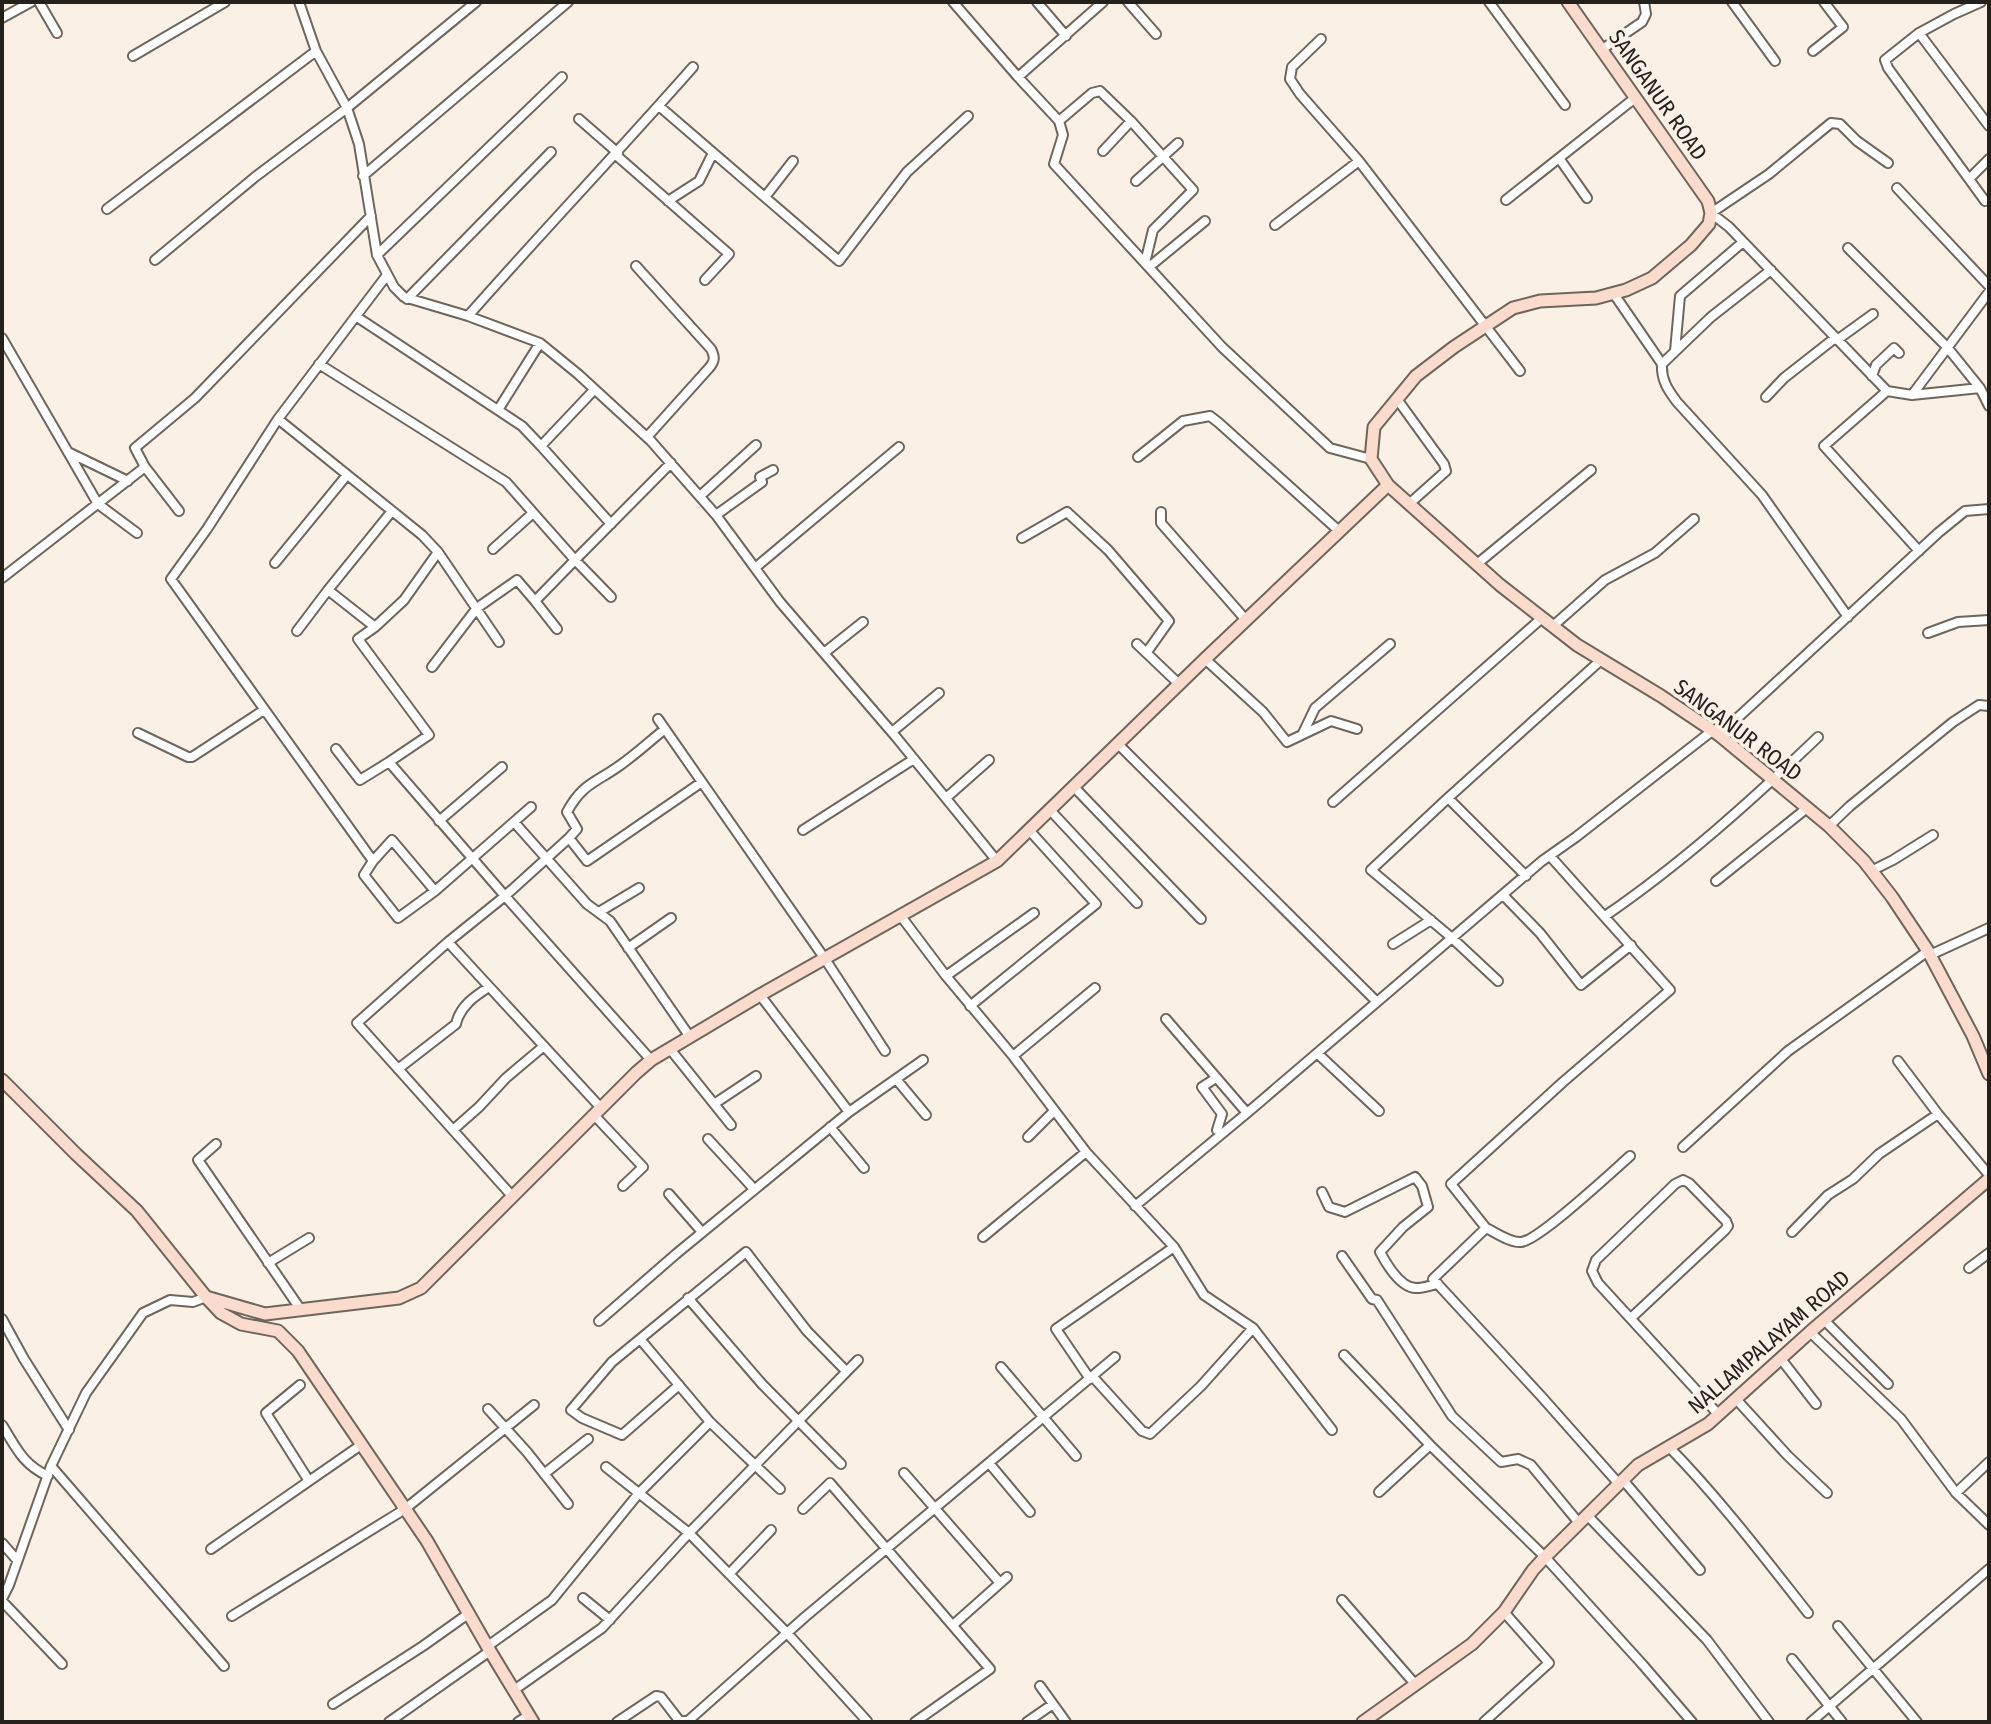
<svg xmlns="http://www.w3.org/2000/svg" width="1991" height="1724" font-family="'Fira Sans Condensed',sans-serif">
  <rect width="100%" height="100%" fill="#faf0e6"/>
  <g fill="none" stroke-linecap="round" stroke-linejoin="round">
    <defs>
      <path id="street" d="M39 2 57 33
        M299 2 316 51 347 108 359 144 377 255 394 287 404 297 468 316 540 343 578 374 651 441 716 515 780 602 896 737 997 861
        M953 2 1018 77 1059 121 1063 135 1054 164 1222 347 1330 448 1371 459
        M1037 2 1066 36
        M1128 2 1156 34
        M1489 2 1565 105
        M1732 2 1775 61
        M1981 2 1954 14 1919 33 1989 126
        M2 18 31 2
        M1919 33 1885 60 1888 68 1969 179 1989 159
        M1321 39 1292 67 1290 79 1300 94 1359 161
        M1601 50 1642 22 1646 14 1644 2
        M1813 51 1843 27 1824 2
        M133 56 225 2
        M1018 77 1103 2
        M659 106 839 261 907 172 968 116
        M579 119 618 153
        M1059 121 1092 93 1100 91 1131 121
        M1103 151 1131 121 1193 190 1153 230 1145 263
        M616 155 729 254 705 280
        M1559 158 1587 198
        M1888 163 1857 141 1840 124 1831 123 1769 174 1711 213 1729 227 1887 391 1912 395 1980 388 1989 406
        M363 176 568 2
        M1969 179 1985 201
        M1136 181 1178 143
        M1897 188 1989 286
        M765 197 793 161
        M1506 200 1635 98
        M668 201 699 181 713 153
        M107 209 316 51
        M1275 225 1359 161 1520 371
        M1848 248 1947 347 1980 388
        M377 255 562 77
        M155 260 255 177 347 108 476 2
        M636 266 711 349C715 357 715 361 709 368L647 437
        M1149 267 1205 221
        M1614 294 1662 364C1661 380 1668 390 1677 402L1762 495 1848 617
        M407 299 551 152
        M468 316C542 232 619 151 693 67
        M357 317 522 426 541 446 594 390
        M2 338 98 504 137 533
        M1837 340 1873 314
        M1675 351 1680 296 1743 242
        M319 364 506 482 575 560 535 601 517 580 477 608 432 667
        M1662 364 1711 317 1771 270
        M1872 376 1876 365 1894 348 1899 353
        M1887 391 1824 446 1919 551
        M1912 395 1989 292
        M1766 397 1784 378 1835 338
        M1397 399 1444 464 1446 471 1409 504
        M498 410 540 343
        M278 419 422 535 438 552 404 600 375 627 358 639 429 735 389 762 505 896 569 838 587 861 702 782
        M541 446 611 524
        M68 452 128 481
        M1138 457 1183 421 1210 416 1219 423 1339 531
        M145 467 179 511
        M700 496 756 445
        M1161 512V523L1246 620
        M716 515 762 482 760 477 773 470
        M1022 538 1067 512 1108 550 1169 621 1147 652
        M493 549 533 513
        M438 552 499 642
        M275 563 347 475
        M1477 564 1591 470
        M755 568 899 447
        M2 578 145 467 135 448 195 398 371 216
        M611 597 575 560 671 463
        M535 601 557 629
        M1553 626 1605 580 1655 553 1694 519
        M375 627 328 590 392 511
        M297 631 328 590
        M1928 633 1958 622 1989 620
        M1137 644 1179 684
        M824 653 863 622
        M1205 659 1263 712 1287 742 1331 721 1357 729
        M658 719 825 959 885 1051
        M892 732 939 693
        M138 733 188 757H192L264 710
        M1303 733 1315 708 1390 644
        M1719 735 1938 533 1965 511 1989 509
        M1118 744 1377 1002
        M336 749 360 780 389 762
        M1074 787 1201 919
        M946 798 989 760
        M1448 798 1371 870 1452 938 1498 981
        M1333 802 1542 618
        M1050 810 1137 903
        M439 821 502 767
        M514 822 587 904 610 921 690 1037
        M1829 826 1850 806 1953 722 1979 705 1989 706
        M803 830 914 759
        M569 838 577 829 567 812C582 784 595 783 619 766 635 755 650 741 665 729
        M1550 856 1670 990 1563 1082 1451 1184 1486 1228 1433 1279 1541 1396 1619 1484
        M373 861 171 579 207 529 278 419 387 275
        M1871 871 1893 860 1933 835
        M1526 876 1448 798 1601 660
        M1716 881 1807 808
        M435 891 392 840 373 861 364 875 398 918 435 891 531 807
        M1503 895 1540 933 1581 985 1631 945
        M599 912 639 888
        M900 915 946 976 1013 1056 1086 1152 1174 1247 1056 1329 1090 1379
        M1605 916C1681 864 1751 801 1818 737
        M448 942 601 1108
        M1393 944 1431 920
        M628 948 671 918
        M1930 955 1989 928
        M946 976 1034 913
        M760 995 849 1112 923 1060
        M970 1006 1096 904 1029 830
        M1166 1019 1247 1113 1542 861 1576 837 1712 731
        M670 1049 731 1125
        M1317 1053 1379 1111
        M1013 1056 1095 988
        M1898 1061 1938 1114 1989 1175
        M398 1069 456 1024C460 1006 475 996 489 987
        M1216 1078 1202 1087 1222 1114 1217 1130
        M896 1079 926 1115
        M714 1104 756 1076
        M594 1115 643 1167 623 1186
        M830 1127 864 1168
        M453 1130 479 1107 506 1078 544 1046
        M1028 1137 1054 1111
        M708 1139 754 1189
        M216 1144 198 1160 301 1310
        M1683 1147 1788 1051 1928 951
        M1322 1192 1329 1207 1345 1212 1415 1177 1422 1186 1428 1207 1403 1227 1380 1252C1387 1265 1401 1289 1417 1288 1424 1288 1431 1285 1438 1284
        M669 1194 702 1232
        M513 1197 357 1023 448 942 505 896 651 1060
        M1135 1206 1247 1113
        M1486 1228C1495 1232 1510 1243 1521 1242 1538 1241 1613 1171 1630 1156
        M1792 1232 1828 1195 1853 1179 1879 1154 1938 1114
        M983 1237 1086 1152
        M1174 1247 1204 1295 1253 1328 1332 1430
        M1342 1256 1372 1299 1377 1300 1452 1416 1501 1462 1518 1459 1531 1465 1579 1523
        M268 1263 309 1238
        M1969 1268 1989 1253
        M688 1298 762 1384 841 1464
        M1631 1318 1725 1230 1728 1226 1726 1221 1689 1183 1683 1180 1675 1184 1596 1260 1592 1271 1598 1283 1719 1415
        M2 1319 24 1359 69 1430
        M1824 1320 1888 1384
        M599 1321 676 1254 849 1112
        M1810 1332 1901 1419 1956 1493 1989 1525
        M640 1339 612 1362 571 1410 582 1418 622 1435 679 1385
        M1344 1355 1430 1445
        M1781 1359 1816 1404
        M858 1360 689 1533 787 1633 867 1721
        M1001 1367 1076 1456
        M1093 1377 1142 1431 1150 1434 1201 1386 1253 1328
        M300 1385 266 1413 309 1481
        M1736 1399 1788 1456 1827 1493
        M488 1409 527 1452 568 1504
        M2 1425C16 1447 22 1464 48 1476
        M1668 1446C1719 1498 1763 1556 1808 1613
        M989 1463 1030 1512
        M51 1466 224 1666
        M904 1473 1000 1583
        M544 1474 588 1439
        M1623 1480 1700 1570
        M780 1489 710 1422 640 1339 746 1252 807 1331 846 1371
        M1379 1492 1430 1445 1545 1557 1643 1665 1692 1722
        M1956 1493 1989 1462
        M803 1509 830 1483 990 1669 915 1722
        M1587 1515 1707 1640 1769 1722
        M2 1543 17 1560
        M211 1549 361 1445
        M729 1574 771 1530
        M583 1598 610 1620
        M2 1599 9 1585 51 1466 86 1393 143 1313 170 1300 193 1302 206 1297
        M1342 1600 1415 1684
        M2 1601 62 1664
        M232 1616 405 1509 534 1405
        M953 1625 1007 1577
        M1838 1626 1917 1722
        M1792 1659 1842 1722
        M1040 1686 1066 1722
        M514 1690 602 1628 689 1533 606 1467
        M333 1704 423 1646 468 1614
        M389 1722 490 1651 488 1646 492 1643 552 1600 639 1493 710 1422
        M518 1722 529 1715
        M617 1722 656 1696 661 1697 678 1719 681 1721H688L805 1617 1115 1357
        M1027 1722 1053 1704
        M1484 1722 1549 1663 1504 1612
        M1811 1722 1989 1569"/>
      <path id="secondary" d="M1568 2 1708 201 1711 213 1709 224 1691 245 1652 278 1626 290 1596 298 1540 301 1513 308 1454 347 1416 376 1374 427 1371 459 1388 485 1500 585 1577 645 1661 696 1719 735 1829 826 1864 861 1892 897 1928 951 1973 1036 1989 1074
        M2 1080 76 1154 137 1211 206 1297 221 1313 241 1324 278 1331 298 1351 427 1541 490 1651 533 1722
        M206 1297 265 1314 399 1298 421 1288 636 1073 651 1060 760 995 997 861 1205 659 1388 485
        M1363 1722 1472 1644 1504 1612 1533 1570 1545 1557 1638 1465 1708 1424 1810 1332 1989 1179"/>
    </defs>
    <use href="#street" stroke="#6e665c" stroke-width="12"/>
    <use href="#secondary" stroke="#6e665c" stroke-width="15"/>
    <use href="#street" stroke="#fff" stroke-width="8"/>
    <use href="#secondary" stroke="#fadbce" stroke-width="11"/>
  </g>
  <g text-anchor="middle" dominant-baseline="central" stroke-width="7" stroke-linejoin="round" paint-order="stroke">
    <g font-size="22" fill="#24211d" stroke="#faf0e6">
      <text transform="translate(1658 95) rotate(55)">SANGANUR ROAD</text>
      <text transform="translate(1738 730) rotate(37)">SANGANUR ROAD</text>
      <text transform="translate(1769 1342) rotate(-41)">NALLAMPALAYAM ROAD</text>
    </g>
  </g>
  <rect width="1991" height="1724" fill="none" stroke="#24211d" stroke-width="8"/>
</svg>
